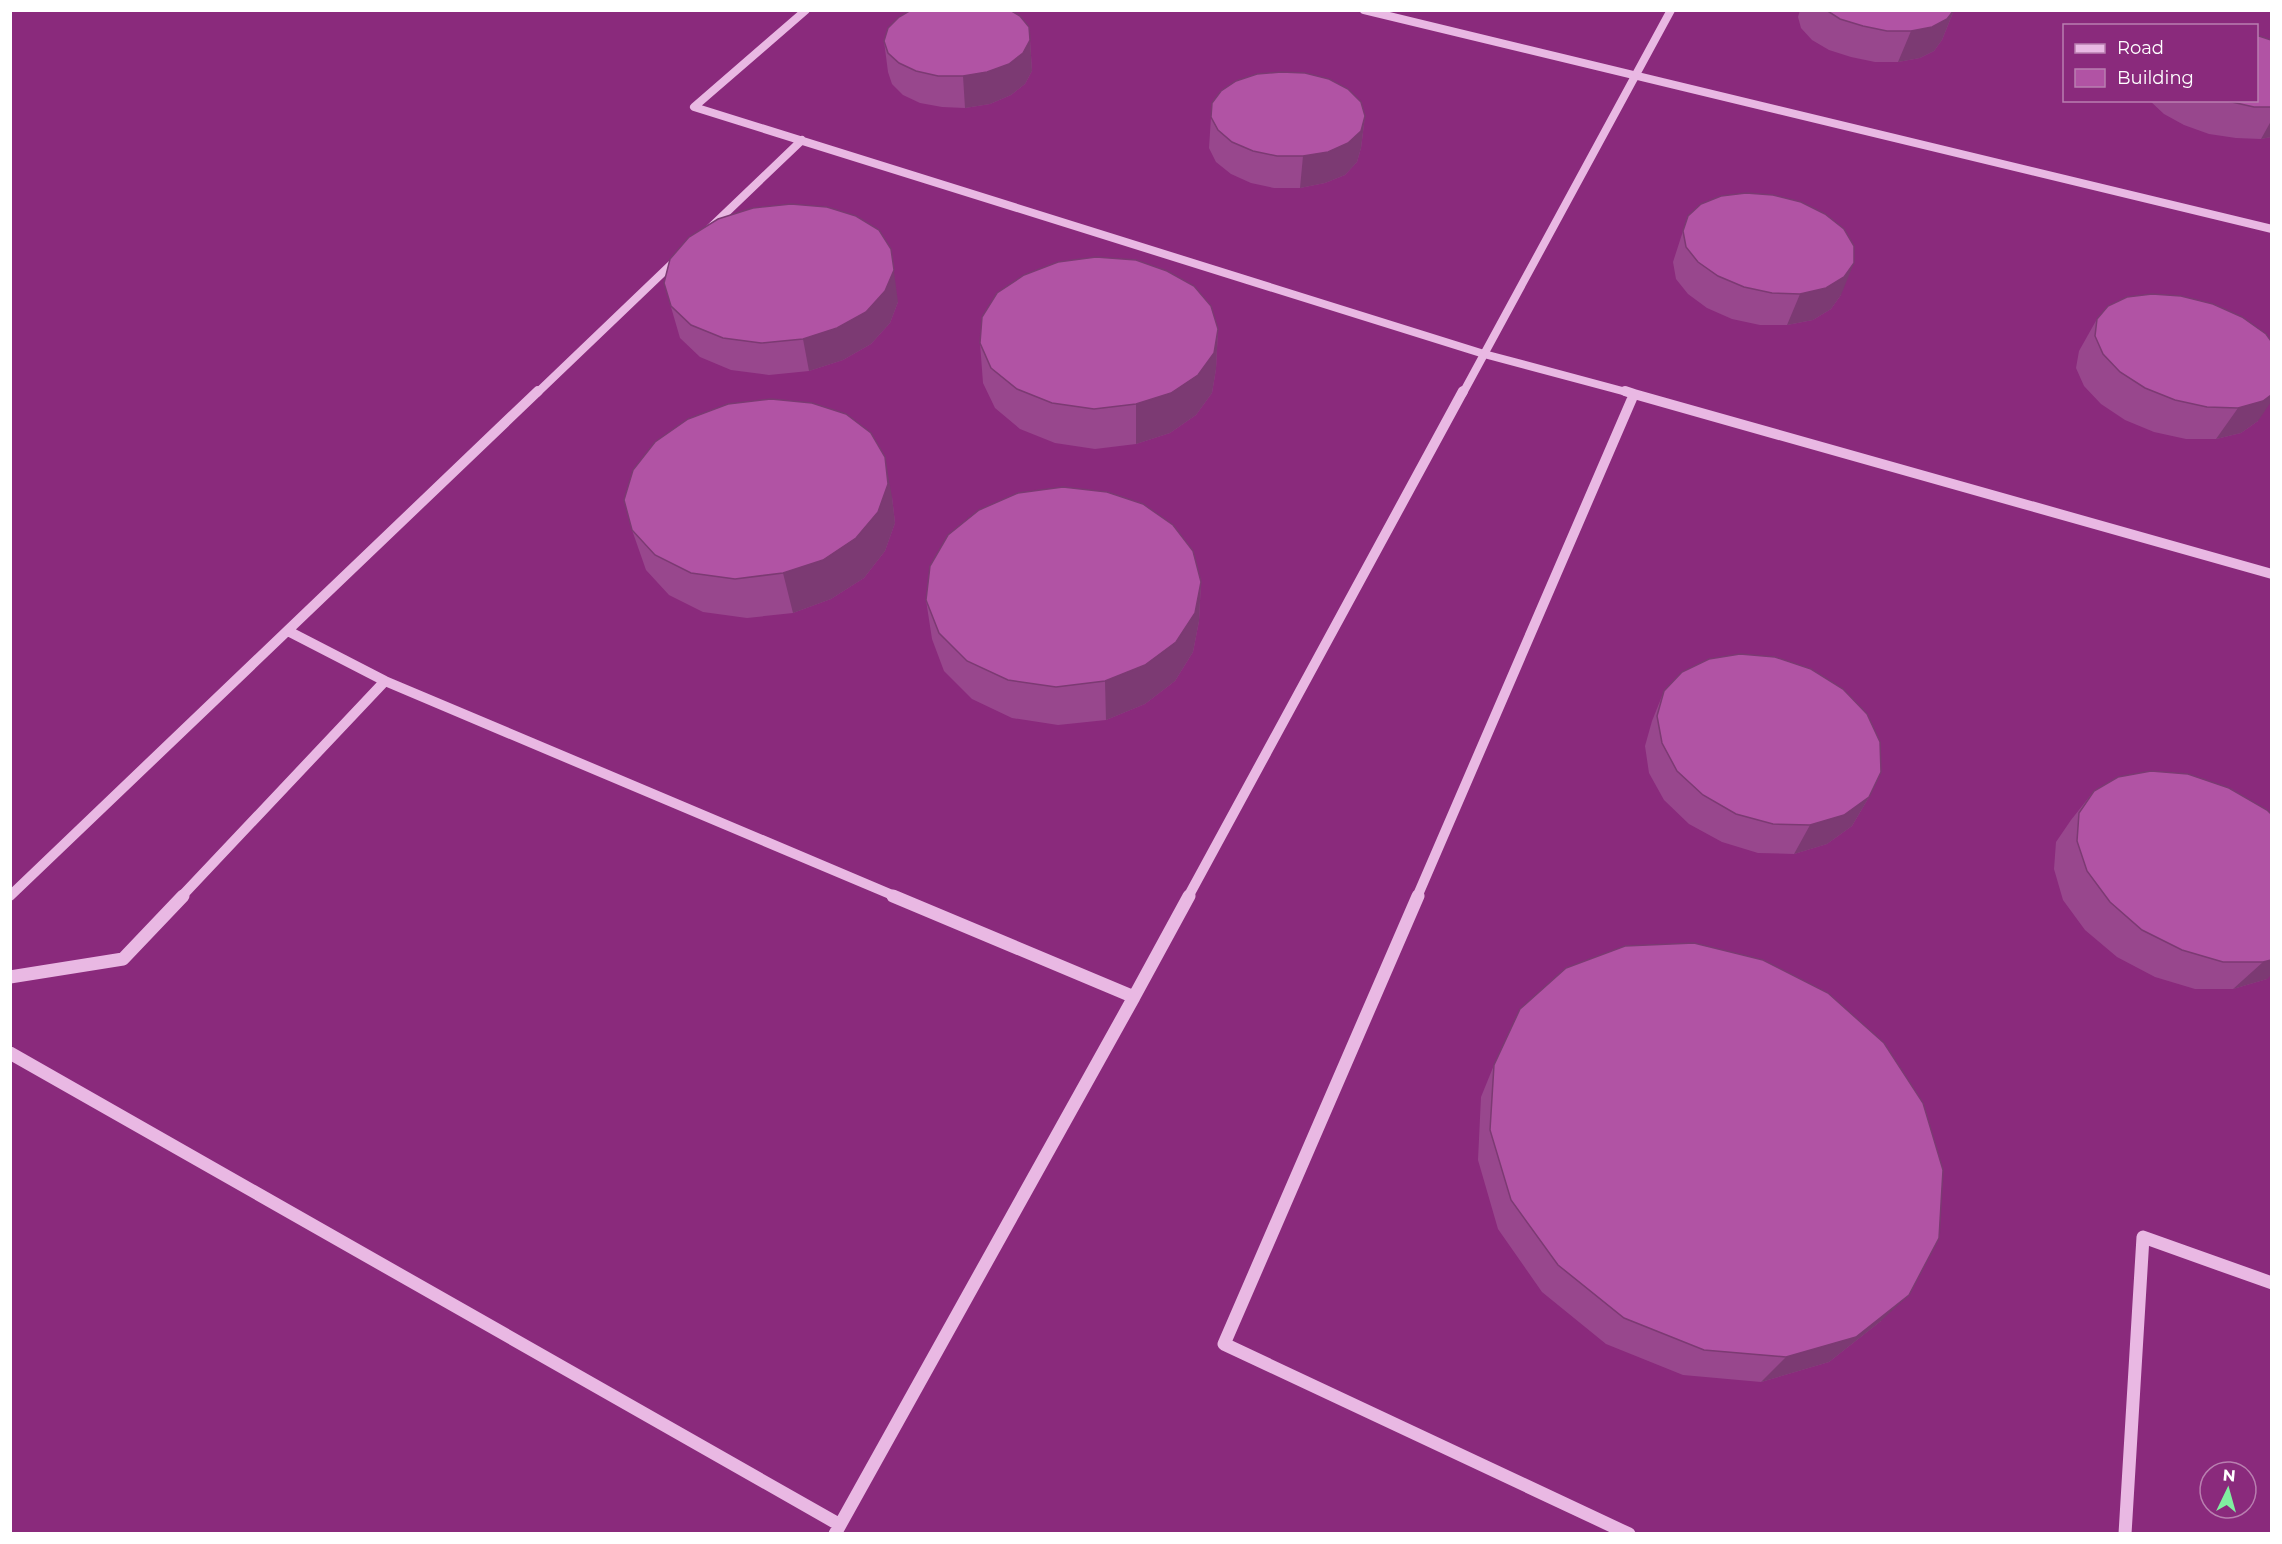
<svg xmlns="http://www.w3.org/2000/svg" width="2282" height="1544" font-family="Montserrat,sans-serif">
  <rect width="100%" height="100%" fill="#8a2a7c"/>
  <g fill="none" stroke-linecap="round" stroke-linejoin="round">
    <path stroke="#e9b8e3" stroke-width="8" d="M806 10 694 107 1484 354 1630 393
      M1364 10 2272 229
      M709 229 802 140
      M537 393 678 258
      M1463 393 1671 10"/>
    <path stroke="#e9b8e3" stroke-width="10" d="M1625 391 1634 394
      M288 631 385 681
      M10 896 538 391
      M181 897 385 681 897 897
      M1188 897 1463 391
      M1417 897 1634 394 2272 574"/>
    <path stroke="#e9b8e3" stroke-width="13" d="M1418 896 1224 1344 1629 1534
      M10 977 123 959 183 896
      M1134 997 1189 896
      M10 1053 840 1525
      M835 1534 1134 997 893 896
      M2125 1534 2143 1237 2272 1283"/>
  </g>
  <path fill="#98478d" d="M1800 10H1954L1942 40 1934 51 1920 58 1898 62H1875L1851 57 1829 50 1812 40 1801 28 1798 17Z
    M1030 40 1032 71 1025 84 1011 95 990 104 965 108 942 107 920 103 903 95 892 84 888 72 884 41Z
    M2271 40V137L2261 139 2236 138 2209 134 2184 125 2164 114 2149 100H2256Z
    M1365 116 1361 148 1357 162 1345 175 1325 183 1300 188H1274L1251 183 1231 174 1216 162 1209 148 1211 117Z
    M1683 231 1841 295 1831 309 1813 320 1787 325H1760L1732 319 1707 308 1688 294 1676 279 1673 262Z
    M664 283 898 302 890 323 871 344 843 360 809 371 769 375 731 370 700 357 680 338Z
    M2097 319 2258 421 2241 433 2216 439H2186L2154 432 2125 420 2101 404 2084 386 2076 368 2079 351Z
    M1218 329 1216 369 1212 393 1196 415 1170 433 1136 444 1095 449 1055 443 1020 429 995 408 983 383 980 343Z
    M892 497 895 523 885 551 864 578 831 599 793 613 747 618 703 612 669 595 646 570 632 530Z
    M1201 582 1199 621 1193 652 1175 681 1145 704 1106 720 1058 725 1012 718 972 699 944 671 932 639 926 600Z
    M1664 691 1869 797 1852 826 1827 844 1794 854 1758 853 1722 842 1689 824 1664 800 1649 773 1645 746 1652 721Z
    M2229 788 2267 979 2233 989H2195L2155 977 2117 957 2085 930 2063 900 2054 869 2056 842 2071 820 2094 791Z
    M1494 1065 1881 1321 1829 1362 1761 1382 1683 1375 1606 1344 1542 1292 1498 1229 1478 1160 1481 1097Z"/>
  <path fill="#7c3a73" d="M1954 10 1942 40 1934 51 1920 58 1898 62 1911 31Z
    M1030 40 1032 71 1025 84 1011 95 990 104 965 108 963 76Z
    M1365 116 1361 148 1357 162 1345 175 1325 183 1300 188 1303 156Z
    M2271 121V137L2261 139Z
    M891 249 898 302 890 323 871 344 843 360 809 371 803 339Z
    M1854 263 1841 295 1831 309 1813 320 1787 325 1800 294Z
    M1218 329 1216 369 1212 393 1196 415 1170 433 1136 444V404Z
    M2271 395V402L2258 421 2241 433 2216 439 2238 408Z
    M885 457 892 497 895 523 885 551 864 578 831 599 793 613 783 573Z
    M1201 582 1199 621 1193 652 1175 681 1145 704 1106 720 1105 681Z
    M1869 797 1852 826 1827 844 1794 854 1810 825Z
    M2271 960V975L2267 979 2233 989 2263 962Z
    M1909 1295 1881 1321 1829 1362 1761 1382 1786 1357Z"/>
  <path fill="#b153a4" stroke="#7c3a73" stroke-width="1.5" d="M911 10H1010L1020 16 1029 27 1030 40 1023 53 1009 64 987 72 963 76H938L916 71 899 63 888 53 884 41 888 28 899 17Z
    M1826 10H1954L1947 19 1932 27 1911 31H1887L1863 26 1840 19Z
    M2256 35 2271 40V107H2254L2223 100H2256Z
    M1281 72 1305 73 1329 79 1348 89 1361 102 1365 116 1361 131 1348 143 1328 152 1303 156H1277L1253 151 1232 142 1218 130 1211 117 1212 103 1221 91 1236 81 1257 74Z
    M1746 193 1773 195 1801 202 1825 214 1844 229 1854 246V263L1844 277 1826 288 1800 294 1772 293 1744 287 1718 276 1698 262 1686 247 1683 231 1688 216 1701 204 1721 196Z
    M791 204 827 207 856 216 879 230 891 249 894 270 885 291 866 312 837 328 803 339 761 343 723 338 691 325 671 306 664 283 670 259 689 237 718 219 753 208Z
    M1096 257 1136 260 1167 271 1194 286 1211 306 1218 329 1214 353 1198 375 1171 393 1136 404 1094 409 1052 403 1017 389 991 368 980 343 982 317 997 293 1024 275 1058 262Z
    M2152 294 2181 296 2213 304 2242 317 2266 334 2271 341V395L2263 401 2238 408 2207 407 2175 400 2145 388 2120 372 2103 354 2095 336 2097 319 2108 306 2127 297Z
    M771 399 812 403 846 414 871 433 885 457 888 484 878 512 856 538 823 560 783 573 735 579 691 573 655 555 632 530 624 500 633 470 655 442 688 419 728 404Z
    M1063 487 1107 492 1143 504 1173 525 1193 551 1201 582 1195 613 1176 642 1145 665 1105 681 1056 687 1008 680 967 661 939 633 926 600 930 566 948 535 979 510 1018 493Z
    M1740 654 1775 657 1811 669 1843 689 1867 714 1880 742 1881 772 1869 797 1844 815 1810 825 1773 824 1736 814 1703 795 1677 771 1662 743 1657 716 1664 691 1682 672 1709 659Z
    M2151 771 2188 774 2229 788 2267 810 2271 814V960L2263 962H2223L2182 950 2142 930 2110 902 2087 871 2077 841 2079 813 2094 791 2118 777Z
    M1694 943 1763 960 1828 993 1884 1043 1923 1103 1943 1170 1939 1238 1909 1295 1856 1337 1786 1357 1704 1350 1624 1318 1558 1265 1511 1200 1490 1130 1494 1065 1520 1009 1566 968 1625 946Z"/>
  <rect width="2282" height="1544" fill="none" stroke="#ffffff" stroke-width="24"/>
  <rect x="2063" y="24" width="195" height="78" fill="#8a2a7c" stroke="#b97fb0" stroke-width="1.5"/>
  <rect x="2075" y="44" width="30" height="9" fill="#e9b8e3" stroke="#b97fb0" stroke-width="1.5"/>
  <text x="2117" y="54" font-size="18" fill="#ffffff">Road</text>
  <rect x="2075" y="69" width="30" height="18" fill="#b153a4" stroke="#b97fb0" stroke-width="1.5"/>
  <text x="2117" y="84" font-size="18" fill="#ffffff">Building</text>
  <g transform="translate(2228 1490) rotate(5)"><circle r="28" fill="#8a2a7c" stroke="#b97fb0" stroke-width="1.5"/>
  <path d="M0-4.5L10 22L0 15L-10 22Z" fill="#80efa0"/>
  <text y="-9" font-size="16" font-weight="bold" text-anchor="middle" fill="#ffffff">N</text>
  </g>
</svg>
